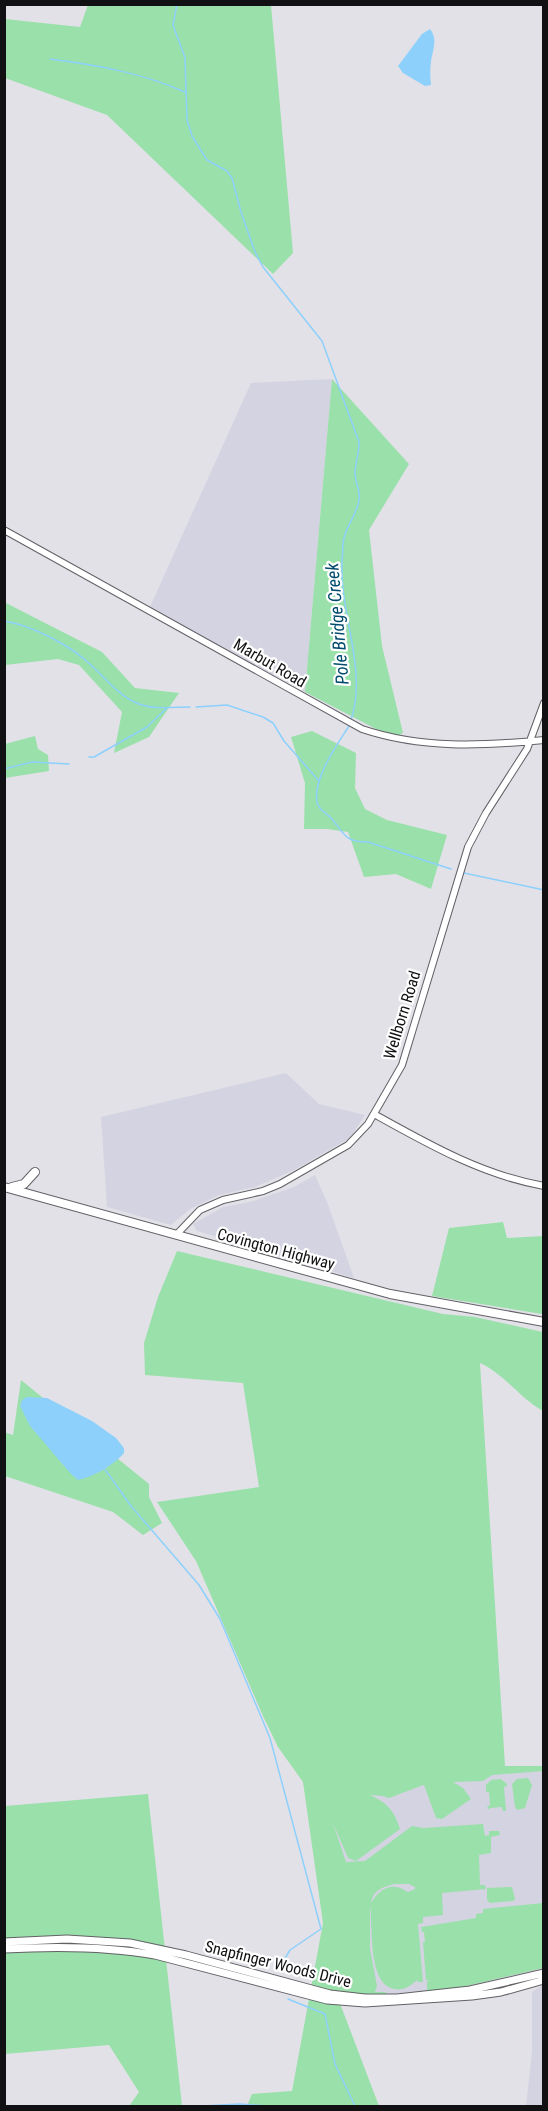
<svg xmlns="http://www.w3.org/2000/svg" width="548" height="2111" font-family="'Roboto Condensed',sans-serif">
  <rect width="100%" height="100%" fill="#e2e1e8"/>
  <path fill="#d4d3e1" d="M332 379 305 692 278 677 248 667 149 609 251 383Z
    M286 1073 319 1104 365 1115 350 1138 294 1170 255 1187 219 1195 190 1209 171 1225 107 1207 101 1117Z
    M315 1175 327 1202 354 1278 197 1231 193 1224 223 1207 250 1202 294 1187Z
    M543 1766V1968L458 1988 382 1995 337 1992 303 1781Z
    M543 1985V2106H526L532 2051V1992Z"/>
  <path fill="#9ae0aa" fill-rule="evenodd" d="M88 5H271L293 253 273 274 107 115 5 78V19L80 27Z
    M332 379 409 464 369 530 382 646 403 733 397 736 376 729 305 692Z
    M4 602 102 652 135 688 179 693 149 737 114 753 122 712 79 665 58 659 5 665Z
    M312 731 356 753 355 788 365 809 387 820 447 835 431 889 396 874 364 877 348 832 327 829H304L305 783 291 737Z
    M35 736 38 749 48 755 49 771 5 778V744Z
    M503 1222 507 1238 543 1236 542 1314 432 1296 449 1228Z
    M177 1251 443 1314 475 1317 543 1332V1411C520 1398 504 1374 480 1363L505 1766H543V1771L492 1775 483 1781 453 1782 463 1788 471 1799 442 1819 436 1818 424 1785 426 1784 389 1798 383 1796 370 1795C387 1803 394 1810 400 1829L356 1861 348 1858 333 1823 346 1862 365 1861 412 1826 423 1828 483 1824 485 1836 489 1835V1831H499L500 1835 491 1837V1853L479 1855 480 1885H485L486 1889 442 1893 443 1915 423 1917V1923L418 1924 423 1982H418L417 1980C409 1987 402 1992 391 1988 368 1980 373 1925 370 1905V1949L377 1986 375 1992H385L387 1994 360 1995 337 1992 341 2006 379 2106H247L252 2094 292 2091 323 1923 303 1782 278 1747 263 1716 196 1561 157 1502 259 1487 243 1383 145 1375 144 1343 158 1297ZM394 1884H409L415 1887V1889L408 1892C392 1881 380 1888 371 1903 373 1890 383 1887 394 1884Z
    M21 1380 149 1484V1497L162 1523 143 1535 113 1512 5 1476 4 1432 13 1435Z
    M528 1778 532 1785 525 1808 517 1810 515 1807 512 1784 517 1779Z
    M501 1779 507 1784V1786L504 1787 506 1811H503L502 1807 490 1808V1810L487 1807 490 1805 489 1792H486V1785L491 1780Z
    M148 1794 182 2106H129L139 2092 109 2045 5 2054V1806Z
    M512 1887 515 1899 513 1901 490 1903 487 1900V1888Z
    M543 1903V1968L458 1988 427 1991V1981L430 1980H426L423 1942H425L424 1932H422L421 1927 476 1918V1914L483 1913V1909Z"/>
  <path fill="#8dd0fc" d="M430 29C438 39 433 49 431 61 430 69 430 77 431 85L425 86 403 73 398 66 422 34Z
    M27 1397 47 1398 92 1421 116 1438 124 1448V1453C114 1465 93 1477 78 1480L71 1474 30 1426 20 1406 22 1400Z"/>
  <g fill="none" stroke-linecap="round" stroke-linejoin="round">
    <path stroke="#8dd0fc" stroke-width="1.5" d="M177 4 173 25 185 58 187 120 192 136 207 160 227 171 232 178 241 212 255 252 263 267 322 341 359 442C359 455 355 463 355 474 355 483 361 490 359 500 357 514 347 525 344 538 342 545 343 554 342 561 339 613 368 669 351 720
      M50 59C97 65 142 73 185 92
      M4 621C34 626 72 646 93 667 108 681 120 697 139 704 155 710 173 707 190 707
      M196 707 227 705 263 717 273 723 284 741 319 781
      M349 726C337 745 313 778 317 802 318 810 327 813 332 819 345 835 345 842 368 842L451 869
      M89 757H94L147 727 167 708
      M4 769 32 762 69 764
      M464 873 544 890
      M104 1468 131 1506 199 1585 220 1619 270 1738 321 1929 290 1950 278 1970
      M288 1999 325 2014 335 2064 355 2106
      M202 2106 240 2104 267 2106"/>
    <defs>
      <path id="tertiary" d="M4 530 362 729C422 749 481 746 544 740
        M374 1114C428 1144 482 1175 544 1186
        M176 1235 200 1210 223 1200 263 1191 280 1184 348 1145 368 1124 402 1065 468 847 486 813 527 749 544 703"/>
      <path id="secondary" d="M4 1942 67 1939 130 1943 186 1955 330 1994 365 1998H397L470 1990 544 1973
        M4 1949C56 1946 105 1946 155 1955L327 2000 365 2003 472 1996 501 1992 544 1980"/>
      <path id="primary" d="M4 1187 390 1294 544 1322
        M12 1187 24 1184 35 1172"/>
    </defs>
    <use href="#tertiary" stroke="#616166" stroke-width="8"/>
    <use href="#secondary" stroke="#616166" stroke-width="9"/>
    <use href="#primary" stroke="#616166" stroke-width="10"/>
    <use href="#tertiary" stroke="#fff" stroke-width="6"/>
    <use href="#secondary" stroke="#fff" stroke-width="7"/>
    <use href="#primary" stroke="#fff" stroke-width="8"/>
  </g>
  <g text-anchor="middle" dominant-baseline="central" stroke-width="4.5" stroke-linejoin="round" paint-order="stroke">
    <g font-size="16" fill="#111113" stroke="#fff">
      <text transform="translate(270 663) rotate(30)">Marbut Road</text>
      <text transform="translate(402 1015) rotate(-73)">Wellborn Road</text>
      <text transform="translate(276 1249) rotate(15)">Covington Highway</text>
      <text transform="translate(278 1964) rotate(14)">Snapfinger Woods Drive</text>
    </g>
    <g font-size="18" font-style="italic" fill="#014b6e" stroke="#fff">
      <text transform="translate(337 624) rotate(-95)">Pole Bridge Creek</text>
    </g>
  </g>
  <rect width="548" height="2111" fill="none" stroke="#111113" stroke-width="12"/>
</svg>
